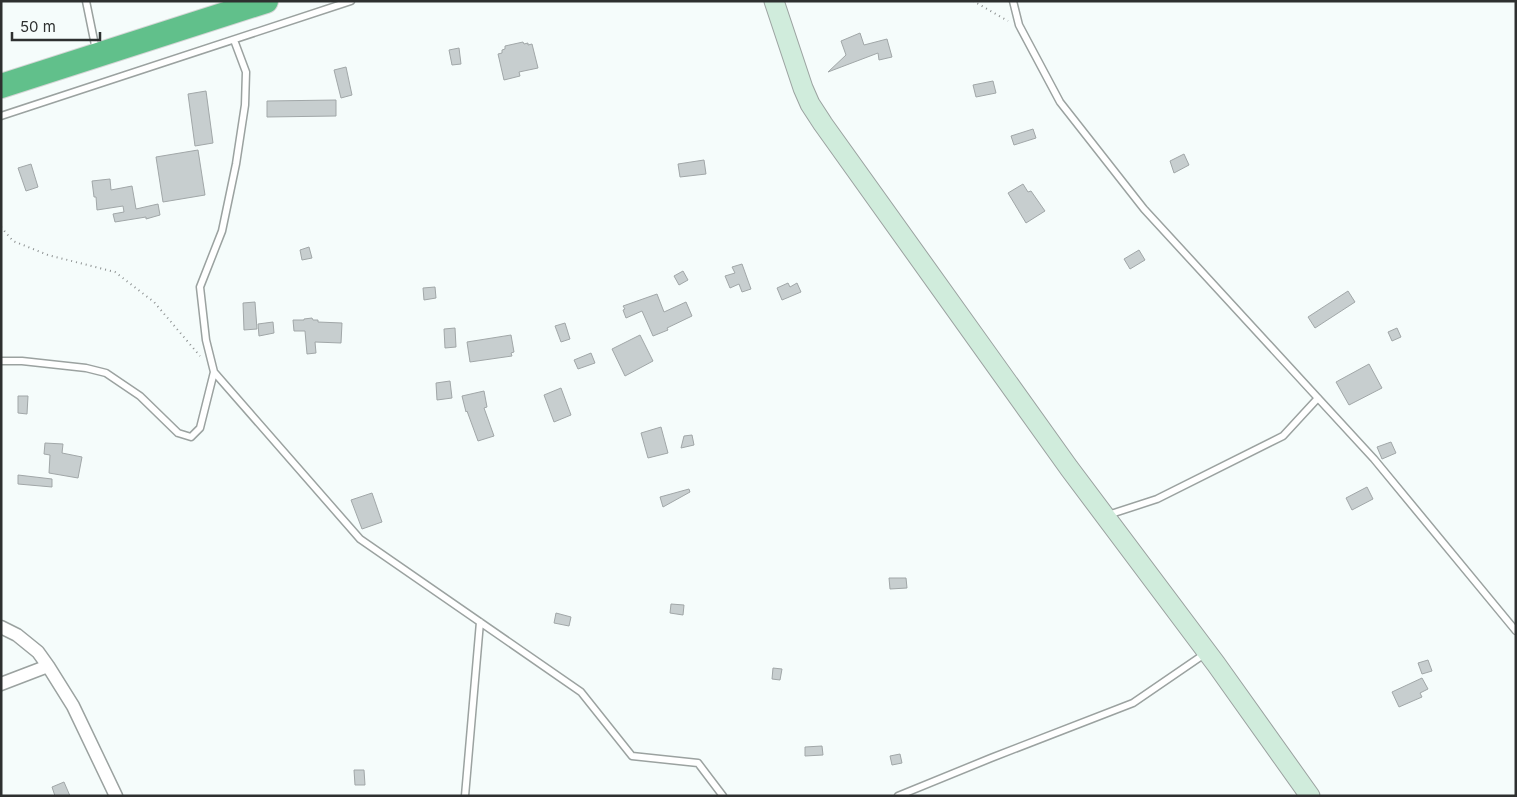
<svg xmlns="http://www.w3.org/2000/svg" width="1517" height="797" font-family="Inter,sans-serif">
  <rect width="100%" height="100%" fill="#f5fcfb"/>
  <path fill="#c7cecf" stroke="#a1a7a8" d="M860 33 864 45 887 39 892 57 879 60 878 53 828 72 846 55 841 41Z
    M523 42 524 44 528 43V45L532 44 538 68 519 72 520 76 504 80 498 54 502 53V50L505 49V46Z
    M459 48 461 64 452 65 449 50Z
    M346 67 352 95 341 98 334 70Z
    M993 81 996 93 976 97 973 85Z
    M206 91 213 143 195 146 188 94Z
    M336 100V116L267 117V101Z
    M1033 129 1036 138 1014 145 1011 136Z
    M198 150 205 195 163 202 156 157Z
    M1184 154 1189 165 1174 173 1170 161Z
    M704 160 706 174 680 177 678 164Z
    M31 164 38 187 26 191 18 168Z
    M110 179 111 190 132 186 136 209 158 204 160 215 146 219V217L115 222 113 214 124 212 123 206 97 210 96 197H94L92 181Z
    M1023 184 1028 192 1031 191 1045 211 1026 223 1008 193Z
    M309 247 312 258 302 260 300 250Z
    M1139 250 1145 260 1130 269 1124 259Z
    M742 264 751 289 742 292 739 284 730 288 725 276 735 273 732 267Z
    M683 271 688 280 679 285 674 276Z
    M788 283 790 287 797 283 801 292 782 300 777 288Z
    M435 287 436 298 424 300 423 288Z
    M1348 291 1355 302 1315 328 1308 317Z
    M657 294 664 312 686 302 692 316 667 328 668 330 653 336 642 311 626 318 623 310 625 309 623 306Z
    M255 302 257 329 244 330 243 303Z
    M312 318 313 320H318V322L342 323 341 343 315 342 316 353 307 354 305 331H294L293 320H304V319Z
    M273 322 274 333 259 336 258 324Z
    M565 323 570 339 561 342 555 326Z
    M455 328 456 347 445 348 444 329Z
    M1397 328 1401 337 1392 341 1388 332Z
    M511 335 514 352 511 353 512 356 470 362 467 342Z
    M640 335 653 361 625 376 612 349Z
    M591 353 595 363 578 369 574 360Z
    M1369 364 1382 388 1349 405 1336 382Z
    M450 381 452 398 437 400 436 383Z
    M561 388 571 415 554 422 544 395Z
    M484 391 487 407 484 408 494 436 478 441 467 411 466 412 462 396Z
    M18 396H28L27 414 18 413Z
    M661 427 668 453 648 458 641 433Z
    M692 435 694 445 681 448 684 436Z
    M1391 442 1396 453 1382 459 1377 447Z
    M45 443 63 444 62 453 82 457 78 478 49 473 50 455 44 454Z
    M18 475 52 479V487L18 484Z
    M1367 487 1373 499 1352 510 1346 498Z
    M689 489 690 492 663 507 660 497Z
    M372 493 382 522 362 529 351 500Z
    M889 578H906L907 588 890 589Z
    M671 604 684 605 683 615 670 613Z
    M556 613 571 617 569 626 554 623Z
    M1428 660 1432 671 1422 674 1418 663Z
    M773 668 782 669 780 680 772 679Z
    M1422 678 1428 689 1420 693 1422 697 1399 707 1392 692Z
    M822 746 823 755 805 756V747Z
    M900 754 902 763 892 765 890 756Z
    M354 770H364L365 785H355Z
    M64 782 70 796H55L52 787Z"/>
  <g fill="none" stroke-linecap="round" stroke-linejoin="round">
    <defs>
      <path id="lane" d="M86 1 96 50
        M1013 1 1019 25 1060 102 1144 209 1374 459 1516 631
        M234 40 246 72 245 105 236 164 222 231 200 287 206 340 214 372 360 539 581 692 632 756 698 763 723 796
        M1 116 351 1
        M1 361H22L86 368 106 373 140 396 178 433 191 437 200 428 214 372
        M1108 515 1157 499 1283 436 1318 398
        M465 796 480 622
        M898 796 991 758 1133 703 1206 653"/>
      <path id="street" d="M1 627 17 635 38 652 48 666 73 706 116 796
        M1 684 48 666"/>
      <path id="secondary" d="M774 1 803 88 810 104 823 124 1069 468 1216 664 1310 796"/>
      <path id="highway" d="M1 86 266 1"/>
    </defs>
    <use href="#lane" stroke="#9ba2a0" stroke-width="9"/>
    <use href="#street" stroke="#9ba2a0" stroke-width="15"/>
    <use href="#secondary" stroke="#9ba2a0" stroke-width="21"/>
    <use href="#highway" stroke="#d5d6d6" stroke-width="26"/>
    <path stroke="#8c9090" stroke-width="2" stroke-dasharray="1 4" stroke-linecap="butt" d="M973 1 1008 21
      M1 227 13 241 48 255 115 272 154 302 200 356"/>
    <use href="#lane" stroke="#fff" stroke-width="6"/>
    <use href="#street" stroke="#fff" stroke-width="12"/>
    <use href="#secondary" stroke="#d0ecdc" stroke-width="19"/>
    <use href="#highway" stroke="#61c08b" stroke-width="24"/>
  </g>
  <rect width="1517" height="797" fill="none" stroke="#2e3030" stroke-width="5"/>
  <path d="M12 32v8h88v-8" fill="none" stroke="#2e3030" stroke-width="2.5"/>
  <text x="20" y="32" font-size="15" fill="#2e3030" stroke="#f5fcfb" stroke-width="4" paint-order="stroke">50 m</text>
</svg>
